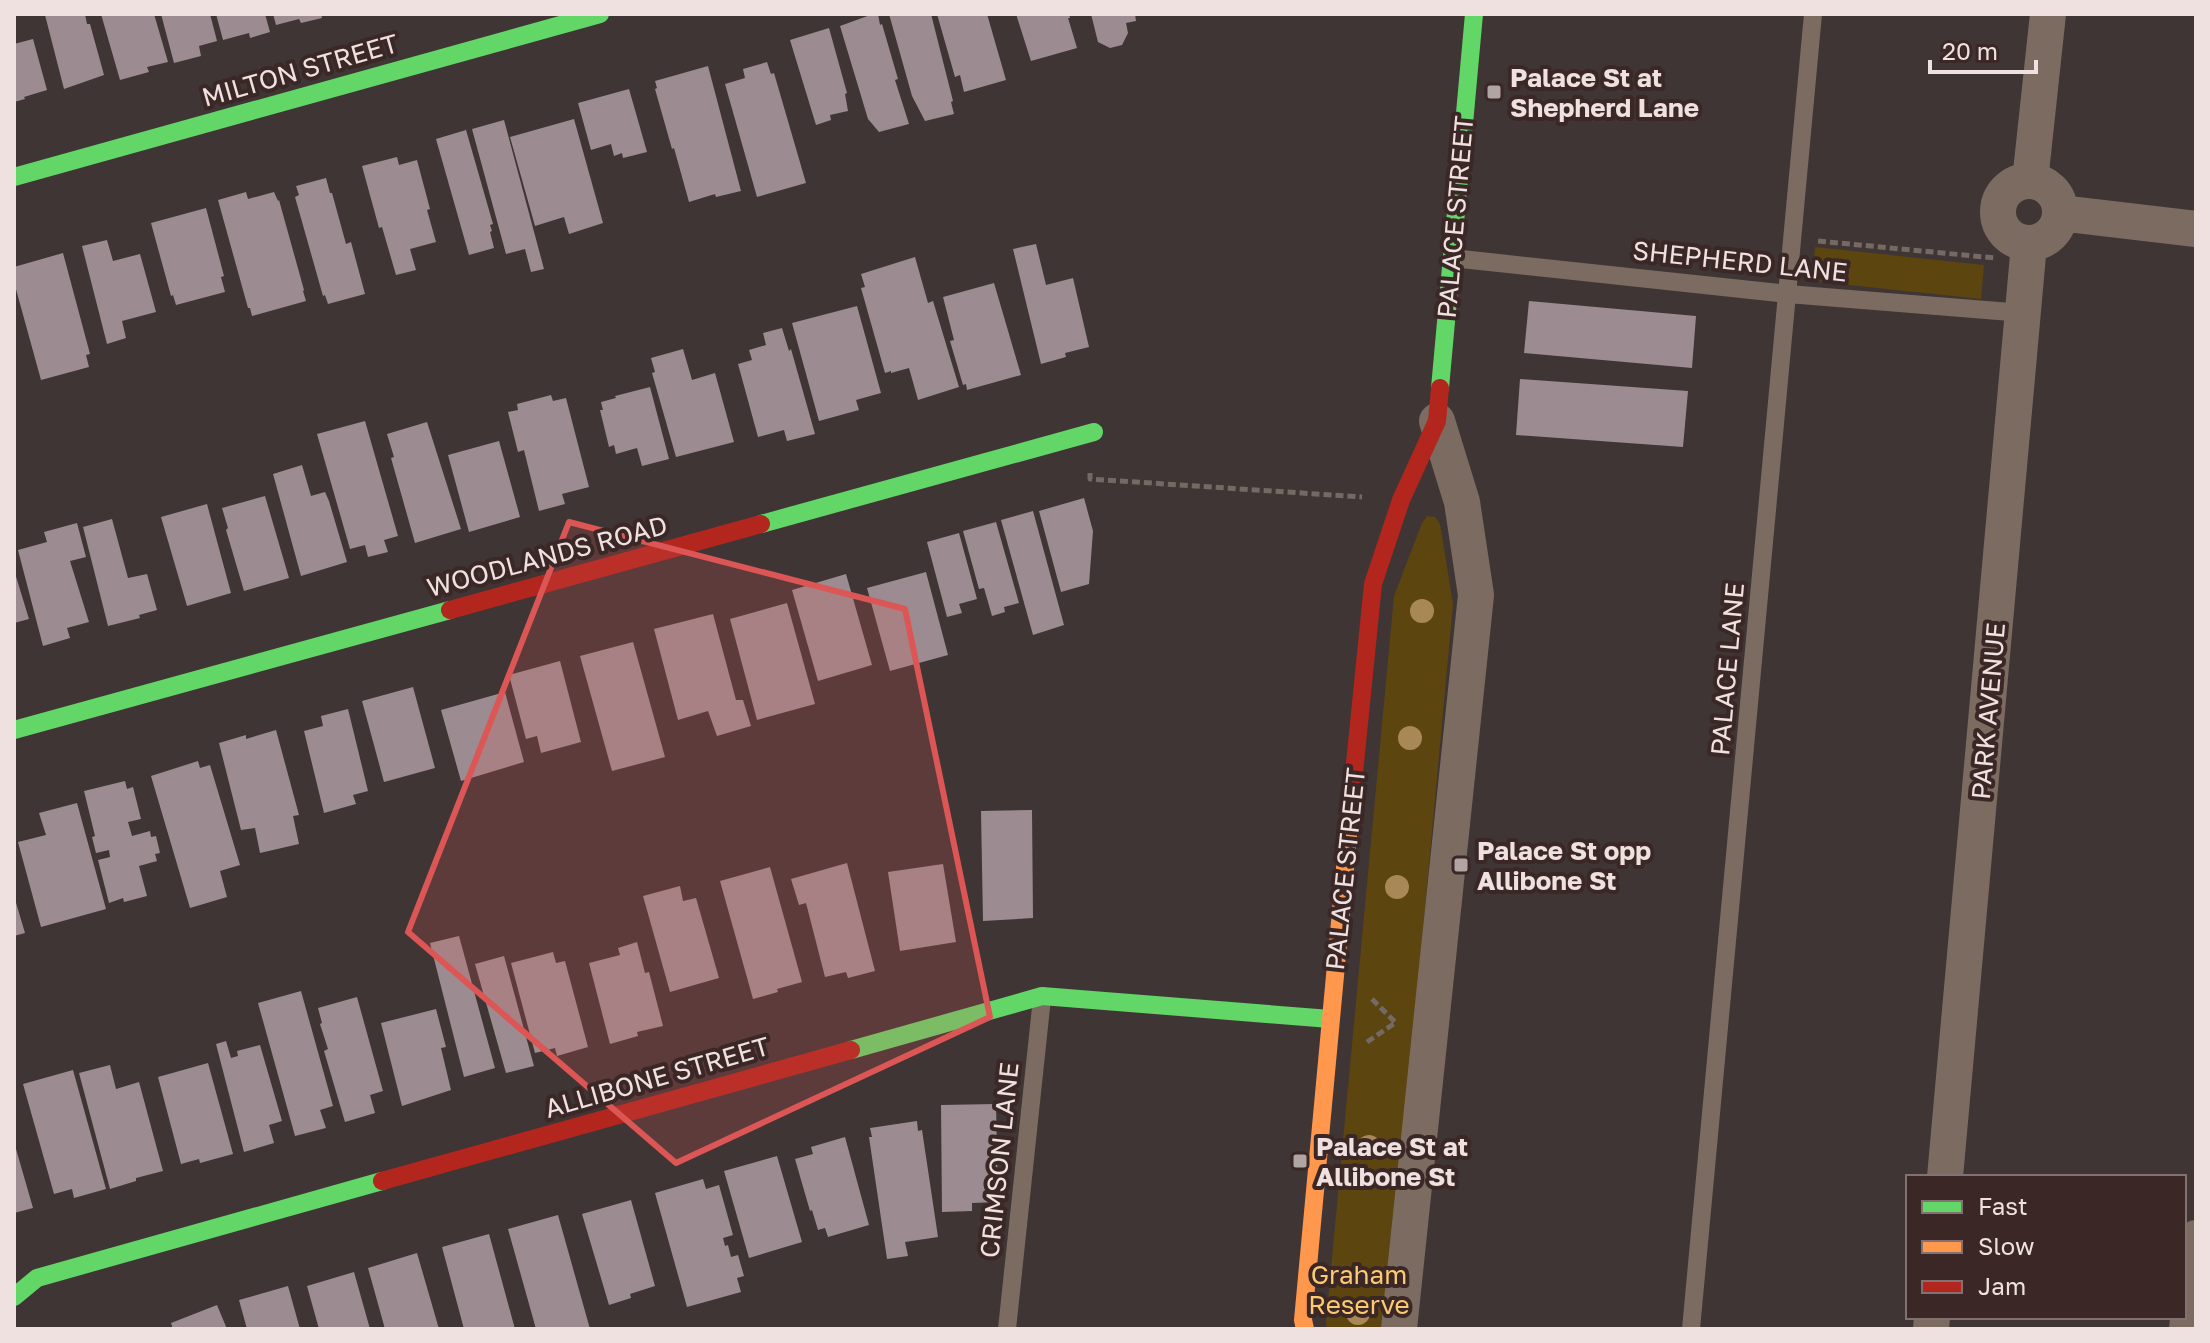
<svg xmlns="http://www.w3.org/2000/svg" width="2210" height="1343" font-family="'Golos Text',sans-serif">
  <rect width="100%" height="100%" fill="#3f3535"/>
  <path fill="#5d450f" d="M1815 247 1984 265 1981 299 1812 281Z
    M1427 516 1435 517 1440 524 1453 604 1387 1320 1383 1329H1327L1326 1322 1394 596 1422 523Z"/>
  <path fill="#9c8c91" d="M85 14 87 24H90L104 75 64 89 45 15Z
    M101 14H154L168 62 147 67 149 72 120 80Z
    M161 14H210L217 41 199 46 201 56 174 63Z
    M216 14H265L270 32 250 38 249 33 223 40Z
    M273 14H321L322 18 301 23 299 19 276 25Z
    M873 14H878L880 25 882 24 898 79 895 80 909 124 879 132 868 119 840 26Z
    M889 14H931L953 101 951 102 954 114 925 121 912 96Z
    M937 14H987L1006 80 964 92 960 75 955 77Z
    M1016 14H1069L1070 18H1068L1077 48 1031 61Z
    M1091 14H1135L1136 21 1126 23 1128 33 1122 45 1110 48 1098 42Z
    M829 28 847 93 845 94 848 111 830 115 831 120 816 125 790 40Z
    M33 39 47 90 24 97 25 99 14 102V44Z
    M767 62 771 74 774 73 806 183 757 197 725 84 745 78 743 69Z
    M708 66 741 191 716 197 715 194 689 202 674 148 672 149 655 89 657 88 655 81Z
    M629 89 647 152 623 158 622 153 614 156 611 144 591 150 578 103Z
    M574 119 603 223 569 234 564 217 535 226 510 137Z
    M504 120 544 269 531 272 525 249 506 254 472 129Z
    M466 130 493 224 490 225 492 231 490 232 494 248 469 255 436 139Z
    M397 157 399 165 417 160 430 209 427 210 436 242 410 249 416 270 396 275 382 227 379 228 362 166Z
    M326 178 330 193H332L346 244 351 242 365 294 328 304 325 295 323 296 295 197 299 195 296 186Z
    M246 192 248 199 274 192 278 201 279 200 304 290 303 291 306 301 252 316 250 308H248L218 200Z
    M206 208 224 276 221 277 225 292 176 305 173 295 171 296 151 223Z
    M107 240 113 261 140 254 156 312 122 321 126 338 107 344 82 246Z
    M1036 244 1046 285 1073 278 1089 347 1065 353 1066 357 1041 364 1013 249Z
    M63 253 90 354 86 355 89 367 41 380 14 282V267Z
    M915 257 928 303 933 301 959 387 918 400 909 368 891 373V371L885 373 861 288 865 287 861 274Z
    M994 283 1021 375 967 390 966 384 963 385 950 341 954 340 943 297Z
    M1529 301 1696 316 1692 368 1524 353Z
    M857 306 881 393 856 400 859 410 819 421 792 323Z
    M782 328 789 351 791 349 815 434 787 441 784 430 758 437 738 364 752 360 749 350 766 345 763 333Z
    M683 349 692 380 715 373 734 442 676 457 652 373 655 372 651 358Z
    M1520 379 1688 391 1683 447 1516 435Z
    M650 387 669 459 642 466 637 448 616 454 614 445 609 447 600 410H603L601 402 616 398 615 396Z
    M551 395 553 401 566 398 589 487 562 494 565 504 539 511 524 450 518 452 508 412 518 410 517 404Z
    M365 421 398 536 384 540 388 552 368 557 365 545 350 549 317 434Z
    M427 422 461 529 415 543 391 458 394 457 387 434Z
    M499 441 520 517 469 532 448 455Z
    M302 465 311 496 325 492 329 501 347 562 301 576 273 474Z
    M265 496 289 578 244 591 226 530 228 528 222 508Z
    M1084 498 1093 531 1089 584 1061 592 1039 511Z
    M207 504 231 593 187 606 161 517Z
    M1033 511 1064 625 1033 635 1001 520Z
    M112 519 128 578 147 574 157 610 139 615 140 618 108 626 83 527Z
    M996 522 1019 603 1004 607 1005 612 992 616 984 588 979 589 963 531Z
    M77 523 86 557 70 561 89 622 67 628 70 638 43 646 18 550 47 542 44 532Z
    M959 533 977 599 959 604 962 613 947 617 927 542Z
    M14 570 29 619 14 623Z
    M926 572 948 655 890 671 867 588Z
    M846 574 872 665 818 681 792 590Z
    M787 603 815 704 757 720 730 619Z
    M713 614 736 700H743L751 726 717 736 708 711 678 720 654 629Z
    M633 642 665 757 612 771 580 656Z
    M560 661 581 742 541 753 537 736 526 739 509 675Z
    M413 687 435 768 384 782 362 701Z
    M505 692 524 762 461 781 441 710Z
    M348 709 368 791 353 795 356 804 324 813 304 731 323 726 321 716Z
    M276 730 299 815 293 816 299 844 260 853 255 828 241 830 219 743 246 735V739Z
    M198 761 200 768 210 765 240 865 220 871 227 897 190 908 151 776Z
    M125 781 127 789 133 787 141 819 128 822 132 836 150 831 151 837 156 836 160 853 155 854 157 861 139 866 147 896 124 902 123 898 109 903 98 860 110 857 109 850 96 853 92 837 95 836 84 791Z
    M77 803 106 909 41 927 18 842 46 835 39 813Z
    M1032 810 1033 918 983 921 981 811Z
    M847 863 875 971 848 978 846 972 825 977 806 903 799 905 791 879Z
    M943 864 956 942 900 951 888 872Z
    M770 867 802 982 777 989 778 992 753 999 720 881Z
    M680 886 683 901 696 898 719 978 670 992 643 896Z
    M14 896 25 933 14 936Z
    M459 936 495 1068 464 1077 430 943Z
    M637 942 645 973 649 972 663 1026 637 1032 638 1036 610 1044 589 963 620 955 618 948Z
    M553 952 556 963 565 961 588 1047 557 1056 555 1048 535 1053 511 963Z
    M504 956 534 1066 506 1073 475 964Z
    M301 991 333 1106 320 1110 326 1128 295 1136 258 1003Z
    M357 997 383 1091 370 1095 375 1113 345 1122 324 1051 328 1049 320 1024 322 1023 318 1008Z
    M436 1009 446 1047 441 1048 451 1090 402 1106 381 1023Z
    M226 1041 231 1058 238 1056 237 1051 260 1045 282 1121 269 1125 274 1143 244 1152 216 1044Z
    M208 1063 233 1154 200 1163 199 1159 181 1164 158 1077Z
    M110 1065 116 1089 139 1082 163 1171 136 1178V1181L110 1189 79 1073Z
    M73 1070 106 1189 74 1198 72 1189 54 1194 23 1084Z
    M996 1104 998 1202 972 1203V1211L942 1212 941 1105Z
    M917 1121 918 1131 922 1130 938 1237 905 1242 908 1256 887 1259 869 1137H872L870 1128Z
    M845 1137 869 1225 828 1237 825 1228 818 1230 812 1210 810 1211 795 1159 813 1154 811 1147Z
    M14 1142 33 1208 14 1213Z
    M777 1156 802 1242 749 1258 724 1171Z
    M703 1179 706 1189 719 1185 733 1235 723 1238 725 1246 728 1245 731 1257 738 1255 744 1276 737 1278 741 1292 687 1307 655 1193Z
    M631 1200 655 1286 630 1294 631 1298 609 1305 582 1214Z
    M558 1215 590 1329H536L508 1229Z
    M489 1234 515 1329H464L442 1247Z
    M417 1253 439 1329H385L368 1268Z
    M354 1272 370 1329H319L307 1286Z
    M288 1286 300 1329H247L239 1300Z
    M217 1305 227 1329H173L171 1323Z"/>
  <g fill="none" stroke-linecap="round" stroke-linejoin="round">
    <path stroke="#756963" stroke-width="5" stroke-dasharray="8 4" stroke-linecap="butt" d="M1818 241 1995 258
      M1090 473V479L1362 497
      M1372 999 1396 1023
      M1367 1042 1395 1023"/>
    <path stroke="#7b6b61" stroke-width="18" d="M1452 258 1788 294 2023 313
      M1007 1329 1042 998
      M1691 1329 1813 14"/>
    <path stroke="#7b6b61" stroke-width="36" d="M2030 181 2048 14
      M1998 212a31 31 0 1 1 62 0a31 31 0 1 1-62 0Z
      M2060 213 2196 229
      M1945 1177 2029 244
      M1399 1329 1476 595 1462 502 1437 421
      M1931 1329 1932 1317
      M2187 1329 2196 1238"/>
    <path stroke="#63d668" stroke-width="18" d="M14 177 600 14
      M1440 388 1474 14
      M761 524 1094 432
      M14 730 450 610
      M851 1050 1042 996 1330 1019
      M14 1297 37 1278 382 1181"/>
    <path stroke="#ff974d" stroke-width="18" d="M1305 1329 1303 1320 1352 793"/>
    <path stroke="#b3261e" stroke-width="18" d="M450 610 761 524
      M1352 793 1373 584 1401 500 1437 421 1440 388
      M382 1181 851 1050"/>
  </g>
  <g fill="#a78856">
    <circle cx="1422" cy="611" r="12"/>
    <circle cx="1410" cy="738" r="12"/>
    <circle cx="1397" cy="887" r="12"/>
    <circle cx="1369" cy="1147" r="12"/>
    <circle cx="1358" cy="1313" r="12"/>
  </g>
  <path fill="#dc5656" fill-opacity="0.2" stroke="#dc5656" stroke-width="6" stroke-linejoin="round" d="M569 522 905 609 990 1017 676 1163 408 932Z"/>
  <g fill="#b1a5a4" stroke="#3a2726" stroke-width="3">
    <rect x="1486" y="84" width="16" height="16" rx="4"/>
    <rect x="1453" y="857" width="16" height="16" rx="4"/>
    <rect x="1292" y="1153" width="16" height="16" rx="4"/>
  </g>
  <g text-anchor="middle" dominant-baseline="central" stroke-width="8" stroke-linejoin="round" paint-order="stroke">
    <g font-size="26" fill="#eee1e0" stroke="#3a2726">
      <text transform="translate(300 70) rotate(-16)">MILTON STREET</text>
      <text transform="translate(1455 217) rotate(-85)">PALACE STREET</text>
      <text transform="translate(1740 261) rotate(6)">SHEPHERD LANE</text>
      <text transform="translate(547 556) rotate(-15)">WOODLANDS ROAD</text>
      <text transform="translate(1727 669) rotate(-85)">PALACE LANE</text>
      <text transform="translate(1988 711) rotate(-85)">PARK AVENUE</text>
      <text transform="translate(1345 869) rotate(-84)">PALACE STREET</text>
      <text transform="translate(657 1077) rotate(-16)">ALLIBONE STREET</text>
      <text transform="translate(999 1160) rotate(-84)">CRIMSON LANE</text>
    </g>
    <g font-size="26" font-weight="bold" fill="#eee1e0" stroke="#3a2726" text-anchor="start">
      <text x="1510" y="77">Palace St at<tspan x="1510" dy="30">Shepherd Lane</tspan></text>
      <text x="1477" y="850">Palace St opp<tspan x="1477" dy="30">Allibone St</tspan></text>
      <text x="1316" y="1146">Palace St at<tspan x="1316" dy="30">Allibone St</tspan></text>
    </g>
    <g font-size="26" fill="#fccb71" stroke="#3a2726">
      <text x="1359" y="1274">Graham<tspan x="1359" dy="30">Reserve</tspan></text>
    </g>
  </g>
  <rect width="2210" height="1343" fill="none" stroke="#eee1e0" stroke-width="32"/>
  <rect x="1906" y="1175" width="280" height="144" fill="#3a2726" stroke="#827170" stroke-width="2"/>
  <rect x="1922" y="1201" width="40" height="12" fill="#63d668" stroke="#827170" stroke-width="2"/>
  <text x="1978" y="1215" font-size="24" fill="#eee1e0">Fast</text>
  <rect x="1922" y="1241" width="40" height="12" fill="#ff974d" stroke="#827170" stroke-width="2"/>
  <text x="1978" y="1255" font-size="24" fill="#eee1e0">Slow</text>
  <rect x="1922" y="1281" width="40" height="12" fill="#b3261e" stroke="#827170" stroke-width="2"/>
  <text x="1978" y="1295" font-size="24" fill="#eee1e0">Jam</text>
  <path d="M1930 60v12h106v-12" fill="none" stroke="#eee1e0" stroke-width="4"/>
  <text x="1942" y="60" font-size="24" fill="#eee1e0" stroke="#3a2726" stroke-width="6" paint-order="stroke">20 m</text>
</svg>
